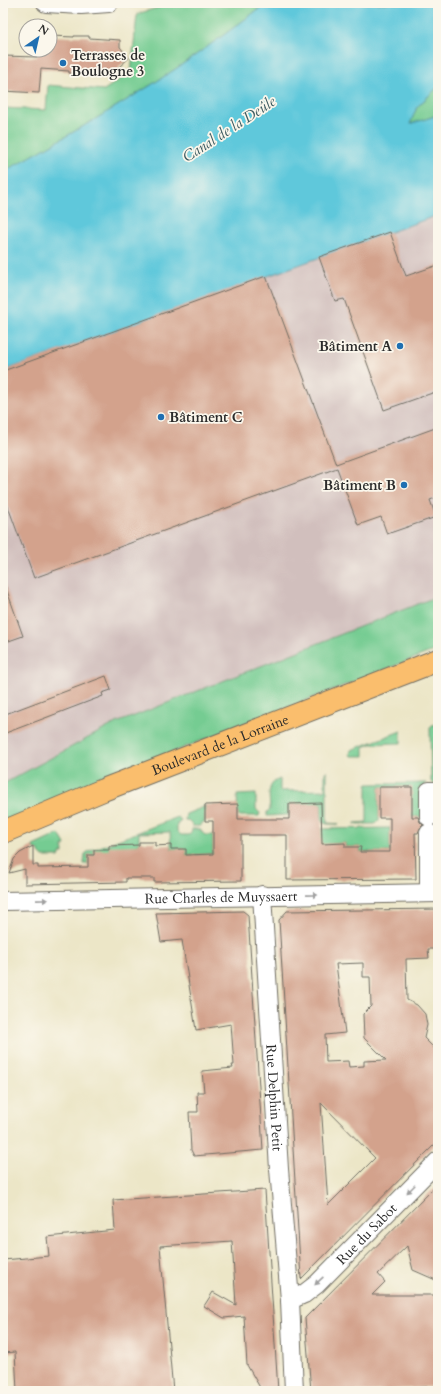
<svg xmlns="http://www.w3.org/2000/svg" width="441" height="1394" font-family="Cardo,serif">
  <rect width="100%" height="100%" fill="#fbf7ec"/>
  <filter id="ink" filterUnits="userSpaceOnUse"><feTurbulence type="fractalNoise" baseFrequency=".025" numOctaves="2"/><feDisplacementMap in="SourceGraphic" scale="8" xChannelSelector="R" yChannelSelector="G"/><feConvolveMatrix kernelMatrix="1 2 1 2 8 2 1 2 1" color-interpolation-filters="sRGB"/></filter>
  <filter id="wash" filterUnits="userSpaceOnUse"><feTurbulence type="fractalNoise" baseFrequency=".012" numOctaves="4" result="noise"/><feDisplacementMap in="SourceGraphic" scale="16" xChannelSelector="R" yChannelSelector="G"/><feGaussianBlur stdDeviation="0.9" result="paint"/><feColorMatrix in="noise" values="0 0 0 0 0 0 0 0 0 0 0 0 0 0 0 0 0 1.4 0 .05"/><feComposite in="paint" operator="in"/></filter>
  <g filter="url(#wash)">
    <rect width="100%" height="100%" fill="#ece6c7"/>
    <path fill="#d1bfbd" d="M438 215V596L114 724 3 784V371Z"/>
    <path fill="#74cc92" stroke="#507c5e" d="M173 3H267C228 32 189 61 148 87 100 117 52 145 3 172V108L46 110 48 85 104 90 131 72 137 14Z
      M438 87V115L409 125 417 107Z
      M438 596V649L188 746 3 825V784L114 724Z
      M438 724V787L431 782 430 728 432 725Z
      M401 731V743L371 744 364 747V756H351L350 754 351 750Z
      M325 772H327V823L339 824H327L323 823 322 819 321 803 289 804V815L267 816V812L270 810C270 797 265 784 280 779V791L325 790Z
      M426 783 424 787H420V797L422 799 425 817H412L411 787H379V821L375 824H355V823L367 822V784Z
      M256 794V809L260 813 259 816H238L237 795Z
      M204 805H205V821L201 824V826H192V824L188 820H185L186 814 204 807Z
      M178 817 181 820 179 823 177 824V831L181 835H188L192 831V829H201V831L205 835H213V854L186 855V849H171L170 832 139 833V845L109 850 94 855H88V864H84L85 854 89 851Z
      M390 828V852H360V847H345V843L328 844V853H314V829Z
      M59 834 65 844 63 847V853H61L59 857H43L39 853V850L33 848V846Z"/>
    <path fill="#5fc8db" stroke="#457a83" d="M267 3H438V87L417 107 410 124 438 115V215L3 371V172C52 145 100 117 148 87 189 61 228 32 267 3Z"/>
    <g id="blocks">
      <path fill="#d3a28c" fill-rule="evenodd" d="M50 36 74 37V36H89V38L120 40V47L129 58 119 67V73L94 72V74L69 73V71L41 69 39 93 3 91V56L37 57 36 50H50Z
        M390 232 406 276 438 265V391L384 410 344 299 335 301 319 257Z
        M266 276 336 464 438 427V497L430 500 436 517 387 534 381 517 358 525 337 468 34 578 3 493V371Z
        M3 585H5L23 636 3 643Z
        M106 676 111 690 102 693 103 696 3 734V715Z
        M379 787H412V817H418L420 822 423 825 420 828 418 833H415L416 879 287 880V835H241V881L154 882V878H126V882L25 884V869L9 873 14 859 20 853 33 846V865H38V868L88 867V855H94V850H109V846L139 845V842H155V846L171 845V849H186V855L213 854V821H205V805L238 804V819H289V804L321 803 322 844 345 843V847H361L360 852H390V818H379Z
        M438 909 437 949H428L429 958 406 959 407 1000 417 1005 425 1014 427 1025 424 1038 438 1052V1141L301 1279 279 920 287 911ZM363 963V977H370L371 1006 363 1014 364 1038 386 1060 364 1061V1066L349 1067 348 1061 326 1062 325 1035 345 1033 336 964ZM321 1103 375 1158 328 1205Z
        M243 911 248 915 263 1150 194 1156 191 1150 189 1112H198L197 1092H204L202 1071 233 1068 232 1065H234L231 1024 196 1030 182 940 161 942 156 913Z
        M438 1184V1281L413 1270 407 1246 378 1274 385 1282 372 1295H438V1386L373 1391H311L305 1318Z
        M265 1190 278 1391H262L247 1365 244 1316 224 1318 204 1306 213 1292 236 1305 232 1241 160 1246 173 1391H17L15 1352 3 1353V1260L49 1256 47 1237 115 1230 113 1200Z"/>
    </g>
  </g>
  <g filter="url(#ink)">
    <use href="#blocks" fill-opacity="0" stroke="#6f6c62" stroke-width="1"/>
    <g fill="none" stroke-linecap="round" stroke-linejoin="round">
      <defs>
        <g id="street">
          <path d="M46 3 81 5 109 3"/>
          <path d="M429 817V791H438"/>
          <path d="M429 893V833"/>
          <path id="s1" d="M262 895 279 1169 290 1300 294 1391"/>
          <path id="s2" d="M3 901 438 893"/>
          <path id="s3" d="M290 1300 304 1294 317 1284 438 1161"/>
        </g>
        <g id="primary">
          <path id="s4" d="M3 832 103 790 438 660"/>
        </g>
      </defs>
      <use href="#street" stroke="#6f6c62" stroke-width="20"/>
      <use href="#primary" stroke="#6f6c62" stroke-width="24"/>
      <use href="#street" stroke="#fff" stroke-width="18"/>
      <use href="#primary" stroke="#fabe6d" stroke-width="22"/>
    </g>
    <defs><path id="oneway-solid" d="M-6-.8H1V-3.2L6.5 0L1 3.2V.8H-6Z"/></defs>
    <g fill="#a0a0a0">
      <use href="#oneway-solid" transform="translate(312 895) rotate(-1)"/>
      <use href="#oneway-solid" transform="translate(42 900) rotate(-1)"/>
      <use href="#oneway-solid" transform="translate(411 1189) rotate(135)"/>
      <use href="#oneway-solid" transform="translate(319 1281) rotate(137)"/>
    </g>
  </g>
  <g fill="#1f6fb2" stroke="#fbf7ec" stroke-width="1.5">
    <circle cx="63" cy="63" r="4"/>
    <circle cx="400" cy="346" r="4"/>
    <circle cx="161" cy="417" r="4"/>
    <circle cx="404" cy="485" r="4"/>
  </g>
  <g text-anchor="middle" dominant-baseline="central" stroke-width="3.5" stroke-linejoin="round" paint-order="stroke">
    <g font-size="14" font-weight="bold" fill="#2b2b2b" stroke="#fbf7ec" text-anchor="start">
      <text x="71" y="55">Terrasses de<tspan x="71" dy="16">Boulogne 3</tspan></text>
      <text x="392" y="346" text-anchor="end">Bâtiment A</text>
      <text x="169" y="417">Bâtiment C</text>
      <text x="396" y="485" text-anchor="end">Bâtiment B</text>
    </g>
    <g font-size="14" fill="#2b2b2b" stroke="#fbf7ec">
      <text stroke="none"><textPath href="#s4" startOffset="234">Boulevard de la Lorraine</textPath></text>
      <text stroke="none"><textPath href="#s2" startOffset="218">Rue Charles de Muyssaert</textPath></text>
      <text stroke="none"><textPath href="#s1" startOffset="203">Rue Delphin Petit</textPath></text>
      <text stroke="none"><textPath href="#s3" startOffset="102">Rue du Sabot</textPath></text>
    </g>
    <g font-size="15" font-style="italic" fill="#3b5a60" stroke="#fbf7ec">
      <text transform="translate(229 129) rotate(-33)">Canal de la Deûle</text>
    </g>
  </g>
  <rect width="441" height="1394" fill="none" stroke="#fbf7ec" stroke-width="16"/>
  <g transform="translate(38 38) rotate(34)"><circle r="19" fill="#fbf7ec" stroke="#a8a59f"/>
  <path d="M0-3L7 15L0 10L-7 15Z" fill="#1f6fb2"/>
  <text y="-6" font-size="11" font-weight="bold" text-anchor="middle" fill="#2b2b2b">N</text>
  </g>
</svg>
